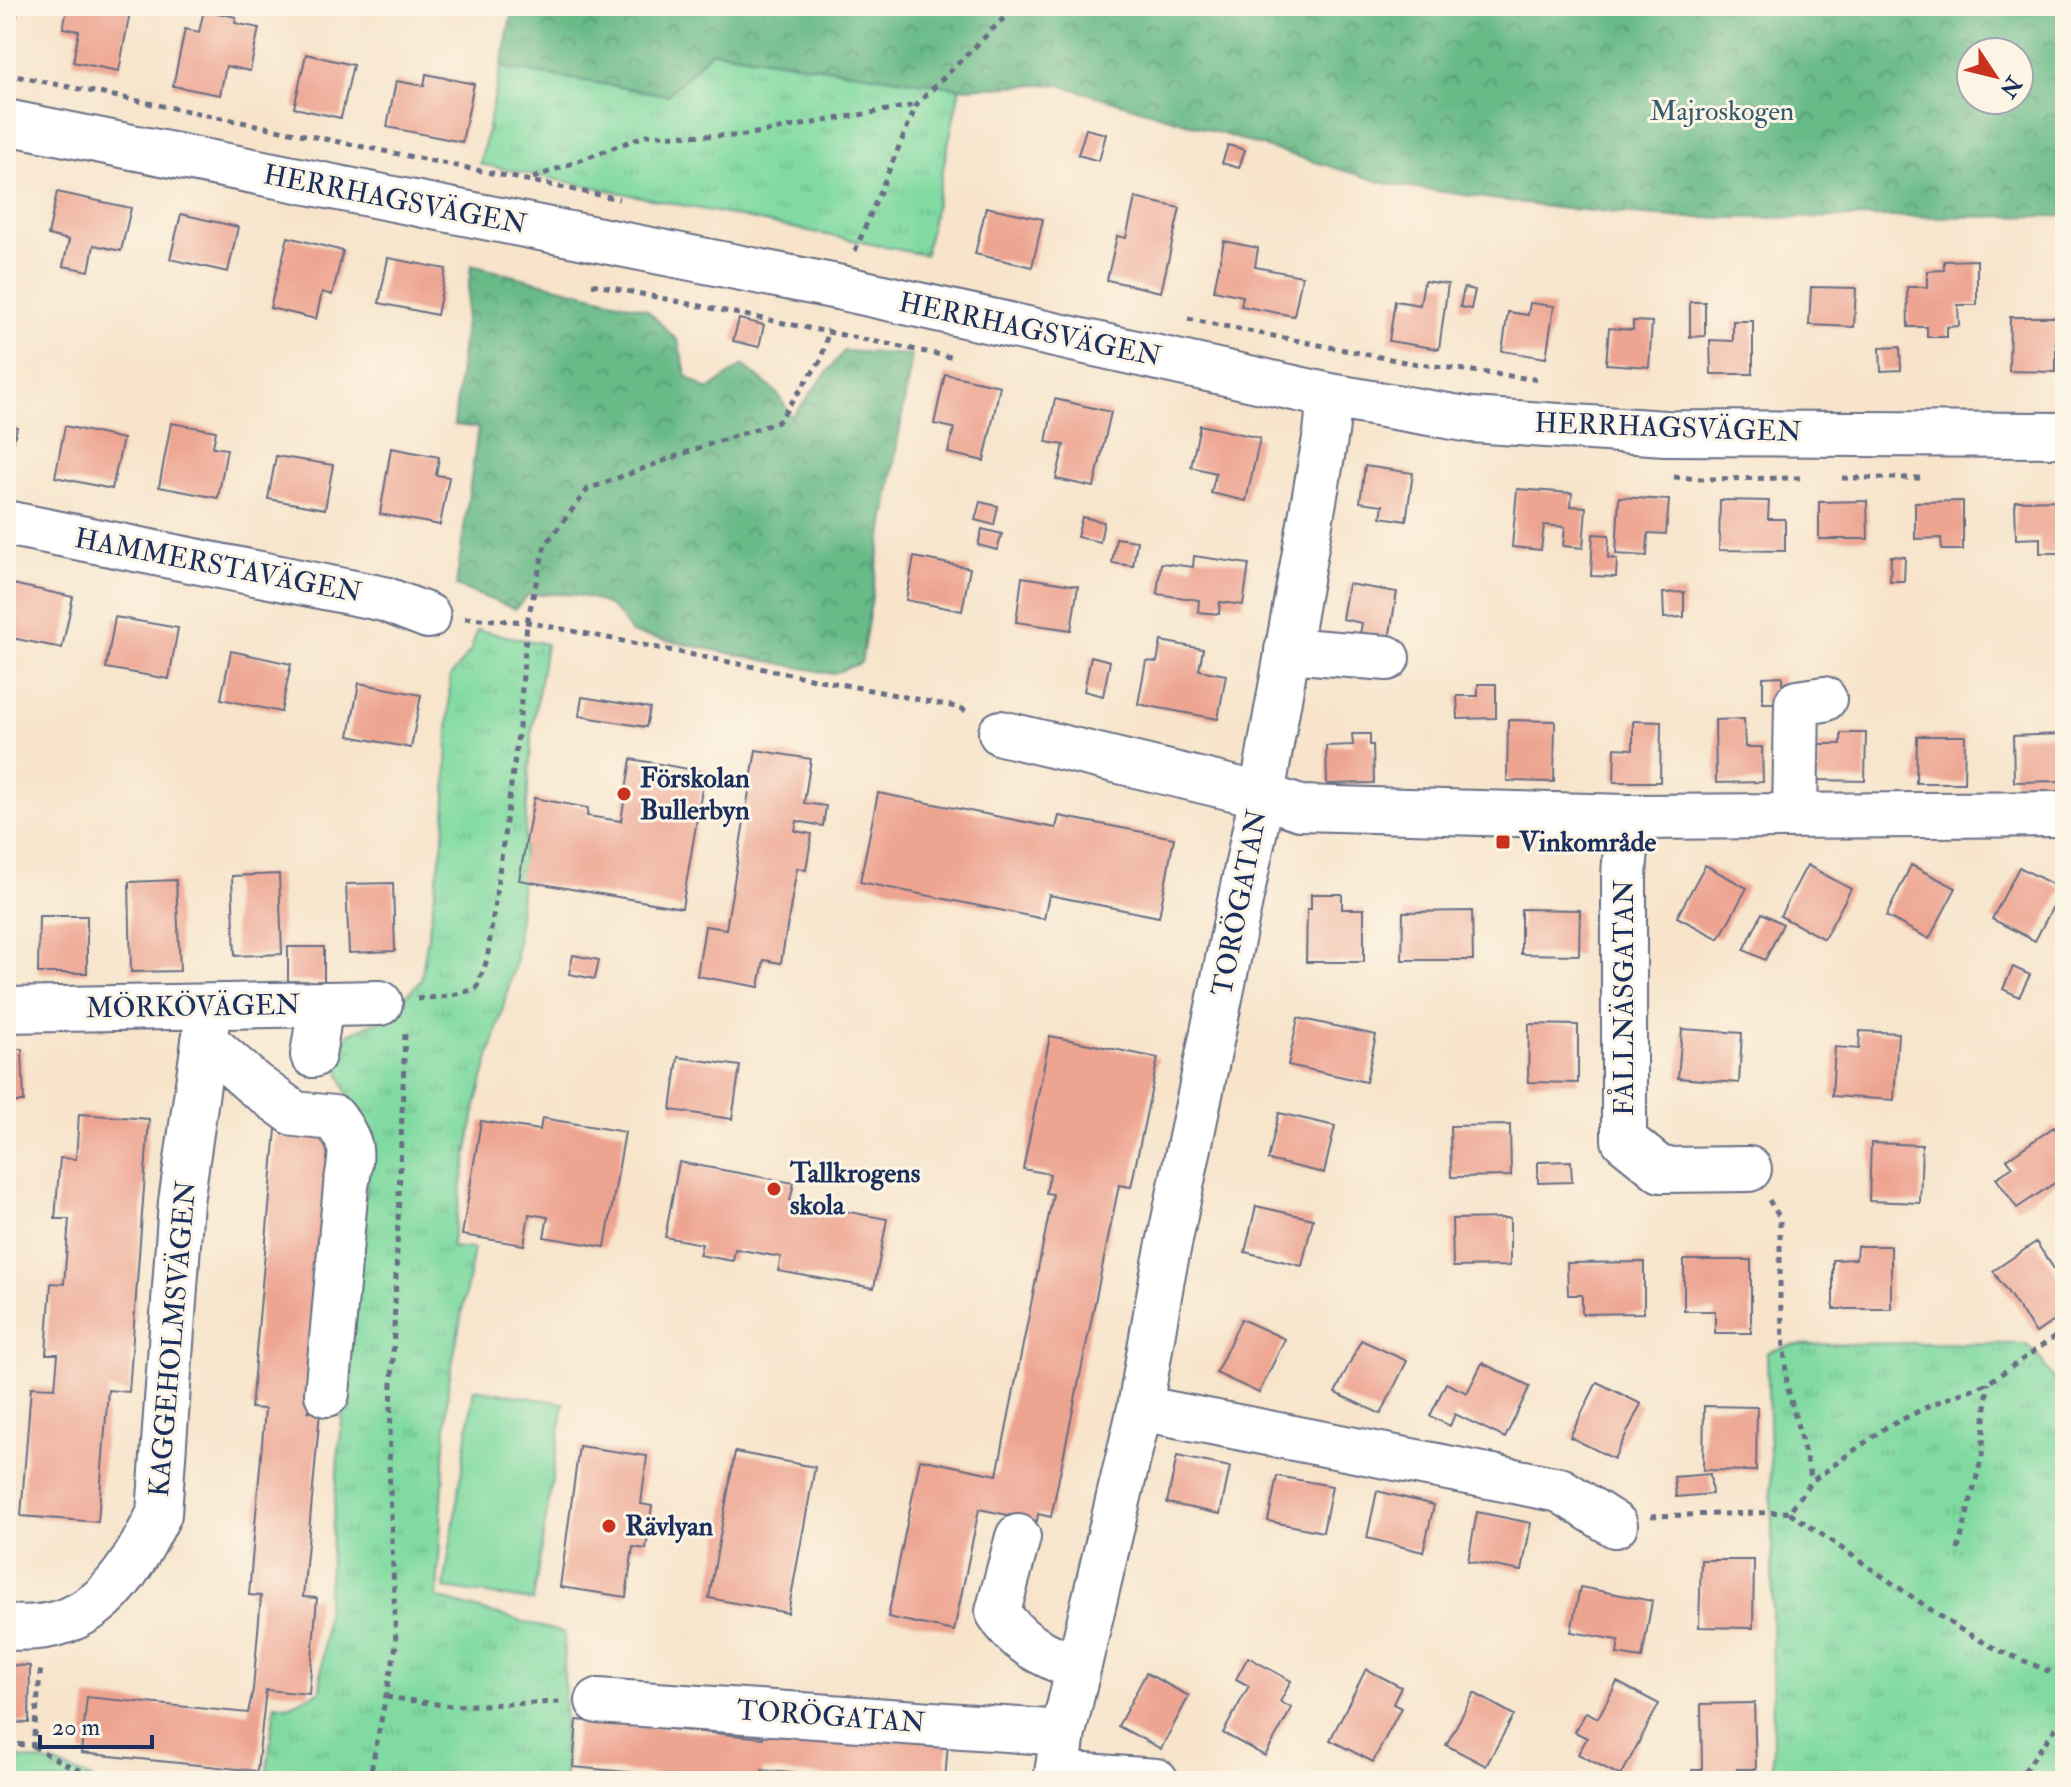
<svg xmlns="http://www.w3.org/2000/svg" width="2071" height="1787" font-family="'IM FELL Double Pica',serif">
  <defs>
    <pattern id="grass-tufts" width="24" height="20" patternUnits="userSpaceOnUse" patternTransform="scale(2)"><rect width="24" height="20" fill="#80daa1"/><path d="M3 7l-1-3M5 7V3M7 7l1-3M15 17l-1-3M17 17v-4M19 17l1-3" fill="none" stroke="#6ebb8d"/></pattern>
    <pattern id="forest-crowns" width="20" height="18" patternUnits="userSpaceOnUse" patternTransform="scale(2)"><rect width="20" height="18" fill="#68ba87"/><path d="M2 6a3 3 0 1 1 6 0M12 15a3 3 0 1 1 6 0" fill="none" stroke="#559872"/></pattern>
  </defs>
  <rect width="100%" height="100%" fill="#fcf5e5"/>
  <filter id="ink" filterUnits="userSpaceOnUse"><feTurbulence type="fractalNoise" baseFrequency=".0125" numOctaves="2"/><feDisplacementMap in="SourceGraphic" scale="16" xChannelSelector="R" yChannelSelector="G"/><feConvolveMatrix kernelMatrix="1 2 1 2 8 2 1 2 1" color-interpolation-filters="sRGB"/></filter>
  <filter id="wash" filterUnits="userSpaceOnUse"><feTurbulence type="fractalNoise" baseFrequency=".006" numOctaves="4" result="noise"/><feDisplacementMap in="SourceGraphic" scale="32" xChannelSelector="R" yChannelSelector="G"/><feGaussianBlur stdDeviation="1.8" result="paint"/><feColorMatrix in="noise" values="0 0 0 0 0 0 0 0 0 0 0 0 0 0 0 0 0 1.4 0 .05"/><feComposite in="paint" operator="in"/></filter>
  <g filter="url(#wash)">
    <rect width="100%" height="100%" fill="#f7e4cb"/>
    <path fill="url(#grass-tufts)" stroke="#4e8480" stroke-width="2" d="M712 51 960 88 925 255 480 164 501 67 667 95Z
      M477 630 546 644 532 732 516 960 476 1105 451 1247 474 1249 448 1386 437 1598 564 1633 565 1781H266L275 1704 288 1706 320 1691 338 1459 371 1141 350 1101 338 1068 348 1034 385 1018 421 980 445 828 450 677 471 650Z
      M1919 1343 2026 1344 2041 1360 2065 1397V1781H1773L1772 1527 1767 1352 1792 1345Z
      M6 1756 56 1764 97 1781H6Z"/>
    <path fill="url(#forest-crowns)" stroke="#427472" stroke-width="2" fill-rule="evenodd" d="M513 6H2065V216L1686 218 1555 208 1388 184 1057 84 960 88 712 51 667 95 501 67ZM1971 52H2019V100H1971Z
      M471 265 646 309 678 341 687 376 708 390 743 365 776 392 792 417 844 351 912 355 861 663 832 674 631 633C626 627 622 617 616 612 593 591 556 593 528 595L515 609 456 586 478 428 454 425Z"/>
    <path fill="#80daa1" stroke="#4e8480" stroke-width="2" d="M474 1389 564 1403 533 1601 444 1588Z"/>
    <g id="blocks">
      <path fill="#eda491" d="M6 6H19L9 52 6 51Z
        M68 6 92 9 93 6H131L119 71 73 62 79 31 63 28Z
        M204 10 236 17 235 23 259 28 250 71 226 66 220 95 173 86 185 29 199 32Z
        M306 54 353 65 341 118 294 108Z
        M426 74 474 84 462 142 387 127 396 81 424 86Z
        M1086 129 1106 134 1099 161 1078 155Z
        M1228 145 1245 150 1239 168 1222 163Z
        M57 192 131 208 121 251 94 245 89 271 63 266 69 240 48 235Z
        M1135 198 1180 208 1161 292 1107 280 1117 236 1126 238Z
        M986 207 1043 219 1032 267 975 254Z
        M181 214 238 227 228 272 170 259Z
        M288 237 343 251 332 295 322 292 316 319 270 308Z
        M1224 241 1258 248 1255 267 1302 276 1294 316 1241 306 1243 296 1214 290Z
        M388 258 446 269 437 315 379 303Z
        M1977 260V305H1958L1959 326 1947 327V337H1927V327H1908L1907 287H1927V271L1944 270V261Z
        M1424 281 1448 284 1439 349 1389 341 1395 301 1420 305Z
        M1811 287 1856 288 1854 327 1809 325Z
        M1464 288 1475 290 1471 309 1460 307Z
        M1690 302H1705V336L1690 337Z
        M1530 303 1554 306 1546 358 1502 351 1508 312 1528 315Z
        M2010 317H2056V372L2009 371Z
        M739 319 764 325 759 347 733 341Z
        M1633 321 1652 322 1649 367 1606 364 1609 328 1633 330Z
        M1733 321H1753V374H1711L1710 340 1733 341Z
        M1900 347 1901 370 1881 371 1880 348Z
        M945 374 1000 386 984 461 948 453 954 428 934 424Z
        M1055 399 1111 412 1094 487 1056 479 1064 445 1046 442Z
        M171 423 216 431 213 447 227 449 218 498 159 487Z
        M6 424 17 427 7 468H6Z
        M1200 425 1260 438 1246 501 1211 493 1216 473 1191 467Z
        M65 426 123 439 112 489 55 477Z
        M391 448 439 457 436 475 449 477 440 525 380 514Z
        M276 456 333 465 325 509 268 499Z
        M1365 466 1413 473 1406 521 1381 517 1383 505 1360 502Z
        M1517 489 1572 493 1571 506 1586 507 1583 548 1563 546 1565 527 1544 525 1541 550 1512 547Z
        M1619 497 1669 500 1666 534 1648 533 1647 556 1616 554Z
        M1720 500 1769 501 1768 519H1785V551L1719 550Z
        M2065 500V553H2040V538L2016 539 2015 501Z
        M1867 501 1868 539H1819V502Z
        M1963 501V550H1942L1941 538 1915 539V502Z
        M980 502 998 506 994 525 975 520Z
        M1082 517 1104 522 1100 542 1077 537Z
        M982 529 1002 534 997 550 978 545Z
        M1593 534 1609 535 1608 558 1617 559 1616 577 1591 576Z
        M1116 538 1137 541 1133 566 1112 563Z
        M1194 556 1249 564 1243 605 1220 602 1219 614 1198 612 1199 600 1157 594 1161 563 1193 567Z
        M1891 556 1905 557 1904 581H1890Z
        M914 557 970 568 962 611 906 600Z
        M1022 577 1078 586 1071 630 1016 622Z
        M8 583 73 597 62 648 6 637Z
        M1348 584 1397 592 1387 651 1358 646 1362 623 1342 619Z
        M1684 592V617L1664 618 1663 593Z
        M115 617 178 628 169 679 106 668Z
        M1161 641 1203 649 1199 670 1226 675 1218 719 1138 704 1146 661 1157 662Z
        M231 651 291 664 281 712 221 699Z
        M1091 656 1110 661 1103 696 1084 691Z
        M1782 676 1783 703H1763V677Z
        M359 683 421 695 411 748 349 736Z
        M1478 684H1496V718L1458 719 1457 696H1478Z
        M582 697 650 708 646 727 579 716Z
        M1744 719 1745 747H1762L1763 782 1716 783 1715 720Z
        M1508 720 1555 721 1554 782 1507 781Z
        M1633 721 1661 722 1660 782H1614L1615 748 1633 749Z
        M1841 733H1866L1865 781 1817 780 1818 744H1841Z
        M1352 734H1370V745H1373L1374 783 1327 784 1326 746 1353 745Z
        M2063 734 2065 781 2014 782 2013 736Z
        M1917 736H1965L1964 783H1916Z
        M756 750 811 759 804 803 826 806 823 826 797 821 795 831 812 834 806 870 797 868 781 963 764 960 759 987 697 976 705 926 726 929Z
        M631 759 705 772 682 908 519 880 534 798 588 808 587 816 621 821Z
        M878 793 1056 828 1059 816 1174 838 1159 917 1049 895 1044 919 860 882Z
        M1705 865 1747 888 1719 939 1677 917Z
        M1807 865 1851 889 1824 939 1780 916Z
        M1911 865 1956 888 1929 939 1886 916Z
        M2019 867 2062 889 2035 941 1992 919Z
        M279 874 282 954 235 956 232 876Z
        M176 880 180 971 131 972 129 882Z
        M393 883 395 951 349 953 346 884Z
        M1311 894H1342V909H1364V962H1306L1307 909H1311Z
        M1521 909 1580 910 1579 955 1521 954Z
        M1472 911 1473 960H1402L1403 912Z
        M1762 913 1783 924 1765 960 1744 950Z
        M39 916H87V973H38Z
        M288 947H324V982L288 981Z
        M573 955 599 960 595 979 569 974Z
        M2013 967 2030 975 2019 997 2003 989Z
        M1298 1018 1376 1035 1366 1082 1288 1065Z
        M1529 1024 1578 1025V1083L1528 1082Z
        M1682 1029 1742 1033 1739 1083 1678 1078Z
        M1860 1031 1898 1033 1894 1100 1832 1096 1835 1047 1859 1049Z
        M1050 1036 1158 1058 1131 1187 1119 1185 1051 1517 1038 1514 1037 1521 979 1509 954 1631 888 1617 920 1459 997 1475 1053 1194 1046 1193 1050 1174 1023 1169Z
        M6 1049H22L24 1102H6Z
        M678 1057 740 1066 732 1119 671 1110Z
        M1279 1113 1335 1126 1324 1173 1268 1160Z
        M79 1114 149 1119 129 1392 108 1390 98 1522 21 1516 31 1387 55 1388 58 1354H46L51 1283 64 1284 69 1219H55L60 1158 76 1159Z
        M542 1118 625 1132 605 1247 544 1237 548 1217 529 1214 524 1245 462 1235 481 1121 540 1130Z
        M1510 1125 1511 1176 1451 1177 1450 1126Z
        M2054 1127 2065 1144V1176L2017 1208 1996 1178 2013 1167 2007 1159Z
        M276 1129 332 1134 308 1411 320 1412 303 1597 317 1598 309 1694 266 1690 257 1771 81 1753 87 1697 248 1713 253 1689 261 1596 249 1595 265 1409 251 1408Z
        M1871 1143 1922 1145 1920 1203 1869 1201Z
        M1571 1161 1572 1182 1538 1183V1162Z
        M679 1162 794 1183 790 1201 887 1219 874 1288 778 1271 781 1257 735 1249 733 1261 699 1255 702 1244 665 1237Z
        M1256 1206 1313 1219 1302 1266 1245 1252Z
        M1510 1218V1266L1453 1267 1452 1219Z
        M2036 1242 2065 1285V1313L2036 1333 1993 1271Z
        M1857 1246H1891V1309H1833V1260L1856 1259Z
        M1684 1260H1751V1333H1715V1311H1684Z
        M1644 1262V1313L1582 1314V1295H1568L1567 1263Z
        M1241 1319 1285 1339 1259 1393 1216 1373Z
        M1361 1340 1407 1361 1381 1414 1335 1393Z
        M1482 1363 1530 1386 1505 1438 1455 1414 1450 1426 1430 1416 1446 1383 1467 1393Z
        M1597 1382 1641 1404 1614 1459 1570 1437Z
        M1704 1406 1757 1407 1756 1471 1703 1470Z
        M579 1446 647 1456 641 1504 652 1506 646 1549 633 1547 626 1597 560 1587Z
        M735 1452 815 1467 788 1613 709 1598Z
        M1177 1456 1230 1467 1220 1514 1167 1503Z
        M1710 1474 1712 1494 1676 1497 1674 1477Z
        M1277 1476 1332 1486 1323 1532 1268 1521Z
        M1377 1491 1434 1505 1423 1552 1367 1538Z
        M1477 1512 1531 1523 1522 1571 1468 1561Z
        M1701 1560H1754L1753 1628 1699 1627Z
        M1580 1587 1652 1601 1642 1658 1617 1654 1619 1640 1571 1632Z
        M1248 1657 1291 1681 1280 1702 1292 1708 1265 1756 1223 1733 1249 1686 1236 1679Z
        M6 1665 30 1666 29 1723 6 1722Z
        M1366 1669 1401 1687 1393 1704 1401 1708 1373 1762 1330 1740Z
        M1146 1673 1189 1696 1161 1749 1118 1726Z
        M1617 1682 1659 1704 1621 1776 1578 1754 1587 1738 1575 1732 1586 1712 1598 1718Z
        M1474 1693 1514 1715 1486 1766 1446 1745Z
        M1754 1703 1756 1769H1737L1738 1781H1692V1770H1702L1701 1704Z
        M577 1720 763 1738 764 1725 948 1742 945 1781H876L762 1770 761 1781H725L573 1767Z"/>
    </g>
  </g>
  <g filter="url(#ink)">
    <use href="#blocks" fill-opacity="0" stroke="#686e84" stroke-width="2"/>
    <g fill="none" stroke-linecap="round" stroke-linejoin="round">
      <defs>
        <path id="minor" d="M6 122 842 288 1330 396 1471 420 1665 433 2065 435
          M6 523 384 599 428 616
          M1287 650 1387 658
          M1001 733 1262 795 1300 808 1628 817 2065 814
          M1795 816 1797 703 1824 699
          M1628 817 1624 876V1140L1661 1170 1749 1169
          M6 1010 380 1003
          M204 1040 254 1084 295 1114 334 1118C355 1146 352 1153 346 1186L327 1394
          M313 1055 321 1005
          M1140 1408 1560 1490 1615 1525
          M1018 1537 998 1612C1018 1645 1044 1654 1078 1669
          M6 1627C92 1635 125 1582 159 1514L181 1202 209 1007
          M598 1701 1063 1733
          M1057 1774 1156 1781
          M1056 1781 1063 1733 1140 1408 1162 1278 1262 795 1326 433 1330 396"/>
      </defs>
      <use href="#minor" stroke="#686e84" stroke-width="48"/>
      <path stroke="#686e84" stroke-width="5" stroke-dasharray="6 6" stroke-linecap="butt" d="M6 74 619 199
        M533 178 647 135 739 136 916 105
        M855 251 917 104 1016 6
        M592 284 951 357
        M1188 319 1405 362 1540 380
        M1674 477 1702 479 1800 478
        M1842 478H1924
        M465 618 527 622 961 708 969 714
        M417 999 448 996 476 989 487 960 519 727 527 622 545 545 588 489 701 447 778 422 821 360 829 329
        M1769 1200 1780 1218V1298L1787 1385 1812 1481
        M2065 1330 1988 1383 1931 1405 1885 1428 1812 1481 1789 1512 1956 1627 1998 1650 2065 1678
        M1651 1516 1789 1512
        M1958 1550 1982 1456 1988 1383
        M386 1697 451 1706 560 1702
        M6 1744 33 1745 41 1666
        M33 1746C78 1774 103 1780 156 1781
        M369 1781 396 1645 389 1464 405 1033
        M2017 1781 2065 1715"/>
      <use href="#minor" stroke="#fff" stroke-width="44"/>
    </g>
  </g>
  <g fill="#c8321e" stroke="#fcf5e5" stroke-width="3">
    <circle cx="624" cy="794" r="8"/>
    <rect x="1495" y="834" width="16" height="16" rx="4"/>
    <circle cx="774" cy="1189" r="8"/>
    <circle cx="609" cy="1526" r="8"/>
  </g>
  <g text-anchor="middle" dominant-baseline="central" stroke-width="6" stroke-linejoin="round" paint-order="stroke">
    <g font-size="28" fill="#345a6f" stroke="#fcf5e5">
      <text x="1722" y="111">Majroskogen</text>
    </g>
    <g font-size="28" fill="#1b2f5e" stroke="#fcf5e5">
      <text transform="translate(395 200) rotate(11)">HERRHAGSVÄGEN</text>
      <text transform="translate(1030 330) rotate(12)">HERRHAGSVÄGEN</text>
      <text transform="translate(1668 428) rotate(2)">HERRHAGSVÄGEN</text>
      <text transform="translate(218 566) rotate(11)">HAMMERSTAVÄGEN</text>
      <text transform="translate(1240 903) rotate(-79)">TORÖGATAN</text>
      <text transform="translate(1624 998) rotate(-90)">FÅLLNÄSGATAN</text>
      <text transform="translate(193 1007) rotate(-1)">MÖRKÖVÄGEN</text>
      <text transform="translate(173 1339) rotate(-85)">KAGGEHOLMSVÄGEN</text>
      <text transform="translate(831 1717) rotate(4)">TORÖGATAN</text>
    </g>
    <g font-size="28" font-weight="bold" fill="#1b2f5e" stroke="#fcf5e5" text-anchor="start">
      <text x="640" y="778">Förskolan<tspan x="640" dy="32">Bullerbyn</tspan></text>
      <text x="1519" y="842">Vinkområde</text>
      <text x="790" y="1173">Tallkrogens<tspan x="790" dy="32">skola</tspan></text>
      <text x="625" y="1526">Rävlyan</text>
    </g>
  </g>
  <rect width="2071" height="1787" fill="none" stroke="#fcf5e5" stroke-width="32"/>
  <g transform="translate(1995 76) rotate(125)"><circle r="38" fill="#fcf5e5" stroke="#a2a6af" stroke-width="2"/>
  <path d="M0-6L14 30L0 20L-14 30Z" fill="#c8321e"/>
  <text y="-12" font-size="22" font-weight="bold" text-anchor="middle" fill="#1b2f5e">N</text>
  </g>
  <path d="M40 1735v12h112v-12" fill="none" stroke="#1b2f5e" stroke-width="4"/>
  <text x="52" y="1735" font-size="24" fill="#1b2f5e" stroke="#fcf5e5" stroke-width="6" paint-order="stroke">20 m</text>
</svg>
